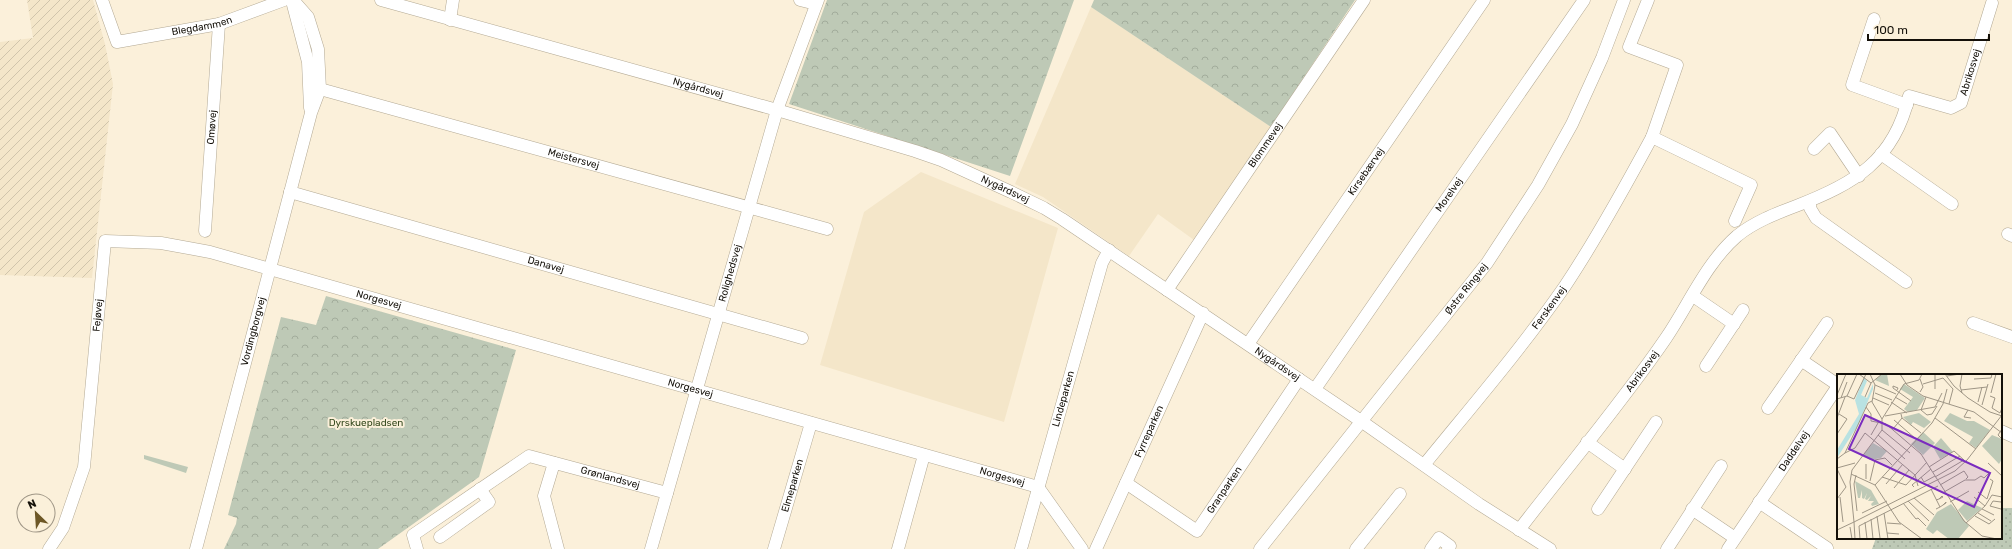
<svg xmlns="http://www.w3.org/2000/svg" width="2012" height="549" font-family="Rubik,sans-serif">
  <defs>
    <pattern id="industrial-furrows" width="10" height="10" patternUnits="userSpaceOnUse"><rect width="10" height="10" fill="#f4e6c9"/><path d="M-1 1l2-2M0 10L10 0M9 11l2-2" fill="none" stroke="#d0c4ab"/></pattern>
    <pattern id="park-crowns" width="20" height="18" patternUnits="userSpaceOnUse"><rect width="20" height="18" fill="#bec9b6"/><path d="M2 6a3 3 0 1 1 6 0M12 15a3 3 0 1 1 6 0" fill="none" stroke="#a2ac9b"/></pattern>
    <pattern id="garden-dots" width="8" height="8" patternUnits="userSpaceOnUse"><rect width="8" height="8" fill="#bec9b6"/><path d="M2 2h.1M6 6h.1" fill="none" stroke="#a2ac9b" stroke-width="1.8" stroke-linecap="round"/></pattern>
  </defs>
  <rect width="100%" height="100%" fill="#fbf0da"/>
  <path fill="#f4e6c9" d="M1091 7 1271 127 1194 240 1158 214 1129 256 1043 197 1015 184Z
    M921 172 1058 228 1004 422 820 365 864 212Z"/>
  <path fill="url(#industrial-furrows)" d="M27 0H93L105 44 113 84 92 278 0 275V42L33 38Z"/>
  <path fill="#bec9b6" d="M144 455 188 467 186 473 144 459Z"/>
  <path fill="url(#park-crowns)" d="M827 0H1074L1010 176 789 104Z
    M1094 0H1355L1271 127 1091 7Z
    M326 296 516 350 479 477 378 549H224L236 524 237 518 228 515 281 317 316 325Z"/>
  <path fill="url(#garden-dots)" d="M2001 508H2012V549H1872L1876 538H2001Z"/>
  <g fill="none" stroke-linecap="round" stroke-linejoin="round">
    <defs>
      <g id="minor">
        <path id="s1" d="M102 0 117 42 219 24 284 0"/>
        <path id="s2" d="M381 0 777 110 915 151 941 160 1011 192 1044 208 1062 219 1361 421 1479 504 1550 549"/>
        <path d="M800 0 816 4"/>
        <path d="M1648 0 1629 47 1677 65 1652 137"/>
        <path d="M292 1 308 62 310 108"/>
        <path d="M1874 19 1852 85 1907 105"/>
        <path d="M450 20 453 0"/>
        <path id="s3" d="M320 89 827 229"/>
        <path d="M1814 149 1830 133 1859 176"/>
        <path d="M1881 154 1952 204"/>
        <path id="s4" d="M290 192 802 338"/>
        <path d="M1810 201V208L1816 218 1906 282"/>
        <path id="s5" d="M205 231 219 24"/>
        <path d="M2008 234 2012 236"/>
        <path id="s6" d="M1167 290 1364 0"/>
        <path d="M1693 296 1734 324"/>
        <path d="M1973 323 2012 337"/>
        <path id="s7" d="M1248 344 1484 0"/>
        <path d="M1801 360 1838 385"/>
        <path d="M1706 366 1743 310"/>
        <path id="s8" d="M1315 389 1584 0"/>
        <path d="M1768 408 1827 323"/>
        <path d="M2001 431 2012 436"/>
        <path d="M1587 442 1625 469"/>
        <path d="M554 463 544 496 558 549"/>
        <path id="s9" d="M1424 465C1472 406 1522 348 1565 286 1597 238 1625 187 1652 137L1751 185 1735 221"/>
        <path id="s10" d="M1126 483 1197 531 1299 379"/>
        <path d="M1759 502 1827 548"/>
        <path d="M1598 509 1656 422"/>
        <path d="M1692 509 1735 538"/>
        <path id="s11" d="M1519 530C1568 466 1621 404 1666 338 1689 304 1706 263 1737 236 1754 222 1775 214 1796 206 1854 184 1894 161 1909 96L1951 108 1961 103 1992 3"/>
        <path d="M440 537 489 502 480 489"/>
        <path id="s12" d="M49 549 63 528 84 467 105 241 161 243 210 252 1038 487 1082 549"/>
        <path id="s13" d="M196 549 311 113 320 89 318 49 308 17 293 0"/>
        <path id="s14" d="M417 549 413 535 529 456 667 493"/>
        <path id="s15" d="M651 549 777 110 818 0"/>
        <path id="s16" d="M774 549 811 423"/>
        <path d="M898 549 924 455"/>
        <path id="s17" d="M1021 549 1102 263 1109 250"/>
        <path id="s18" d="M1096 549 1203 313"/>
        <path id="s19" d="M1260 549 1487 263 1538 185 1572 124 1602 58 1624 0"/>
        <path d="M1356 549 1400 494"/>
        <path d="M1431 549 1439 538 1450 546 1448 549"/>
        <path d="M1667 549 1721 466"/>
        <path id="s20" d="M1728 549 1838 386"/>
      </g>
    </defs>
    <use href="#minor" stroke="#b3a994" stroke-width="13"/>
    <use href="#minor" stroke="#fff" stroke-width="12"/>
  </g>
  <g text-anchor="middle" dominant-baseline="central" stroke-width="4" stroke-linejoin="round" paint-order="stroke">
    <g font-size="10" fill="#141009" stroke="#fbf0da">
      <text stroke="none"><textPath href="#s1" startOffset="131">Blegdammen</textPath></text>
      <text stroke="none"><textPath href="#s11" startOffset="686">Abrikosvej</textPath></text>
      <text stroke="none"><textPath href="#s2" startOffset="329">Nygårdsvej</textPath></text>
      <text stroke="none"><textPath href="#s5" startOffset="104">Omøvej</textPath></text>
      <text stroke="none"><textPath href="#s6" startOffset="175">Blommevej</textPath></text>
      <text stroke="none"><textPath href="#s3" startOffset="263">Meistersvej</textPath></text>
      <text stroke="none"><textPath href="#s7" startOffset="209">Kirsebærvej</textPath></text>
      <text stroke="none"><textPath href="#s2" startOffset="653">Nygårdsvej</textPath></text>
      <text stroke="none"><textPath href="#s8" startOffset="236">Morelvej</textPath></text>
      <text stroke="none"><textPath href="#s4" startOffset="266">Danavej</textPath></text>
      <text stroke="none"><textPath href="#s15" startOffset="287">Rolighedsvej</textPath></text>
      <text stroke="none"><textPath href="#s19" startOffset="332">Østre Ringvej</textPath></text>
      <text stroke="none"><textPath href="#s12" startOffset="598">Norgesvej</textPath></text>
      <text stroke="none"><textPath href="#s9" startOffset="201">Ferskenvej</textPath></text>
      <text stroke="none"><textPath href="#s12" startOffset="242">Fejøvej</textPath></text>
      <text stroke="none"><textPath href="#s13" startOffset="225">Vordingborgvej</textPath></text>
      <text stroke="none"><textPath href="#s2" startOffset="977">Nygårdsvej</textPath></text>
      <text stroke="none"><textPath href="#s11" startOffset="201">Abrikosvej</textPath></text>
      <text stroke="none"><textPath href="#s12" startOffset="922">Norgesvej</textPath></text>
      <text stroke="none"><textPath href="#s17" startOffset="156">Lindeparken</textPath></text>
      <text stroke="none"><textPath href="#s18" startOffset="129">Fyrreparken</textPath></text>
      <text stroke="none"><textPath href="#s20" startOffset="118">Daddelvej</textPath></text>
      <text stroke="none"><textPath href="#s12" startOffset="1246">Norgesvej</textPath></text>
      <text stroke="none"><textPath href="#s14" startOffset="239">Grønlandsvej</textPath></text>
      <text stroke="none"><textPath href="#s16" startOffset="66">Elmeparken</textPath></text>
      <text stroke="none"><textPath href="#s10" startOffset="135">Granparken</textPath></text>
    </g>
    <g font-size="10" fill="#34491d" stroke="#fbf0da">
      <text x="366" y="423">Dyrskuepladsen</text>
    </g>
  </g>
  <g transform="translate(1837 374)">
    <rect width="165" height="165" fill="#fbf0da"/>
    <path d="M82 39 94 48 87 54 76 48 74 51 66 43ZM114 130 132 152 121 165H112L100 156 96 160 89 155 100 138Z" fill="#bec9b6"/>
    <path d="M67 10 88 24 80 36 71 38 67 35 76 23 63 15Z" fill="#bec9b6"/>
    <path d="M45 0H50L52 12 38 6ZM113 39 130 47H137L153 56 139 74 132 69 136 63 107 47ZM86 58 98 69 86 81 74 70ZM155 61 165 65V85L162 90 145 72ZM104 64 116 78 103 85 96 73ZM36 69 50 77 44 84 33 86 26 81ZM18 107 34 116 42 130 35 132 34 130 37 127H31L34 122 30 126 28 125 30 119 27 125 25 124V116L23 124H21Z" fill="#bec9b6"/>
    <path d="M130 127 145 134 130 147 121 136Z" fill="#bec9b6"/>
    <path d="M27 4 30 7 24 21 30 24 36 10V15L21 51 0 84V76L22 40 18 26Z" fill="#b9e2e2"/>
    <path fill="none" stroke="#9f9686" stroke-width="1" d="M22 0 34 9 45 0M33 0 38 11 35 28 45 45 67 10 82 6 85 0M63 0 70 11 86 22 137 38 165 59M108 0 117 12 131 24 153 38 165 42M110 2 123 0M83 5 86 13 83 18M137 5 154 4 155 0M86 10 106 4 116 15 112 30M38 11 59 20M98 15V1M60 16 61 14 56 12V14L74 27M124 16 150 13M38 19 55 26M125 19 123 12 125 0M154 19 159 0M0 21 9 0M10 22 17 25 29 0M153 22 158 24 155 34 163 39 165 34M28 23 34 9M58 23 70 30M4 24 10 8M36 24 52 31M0 25 10 22 20 0M54 28 70 39M141 28 145 13M145 31 151 10M29 33 34 40V47L49 50 84 80 127 147 145 162 160 165M84 36 90 41 95 40 100 32M84 36 89 23M131 36 127 43 134 44M64 40 65 44 84 59M48 42 98 33 105 19M0 44 8 23M98 44 139 75M45 45V56L15 96 13 108 17 148 118 97 130 86 165 41M57 46 79 65M56 55 65 44M165 55 161 61 165 65M45 56 73 79M0 60 10 45 2 40M34 61 41 49M41 61 68 85M8 79 18 74 28 59 78 101 81 112M0 85 8 79 31 29 35 27M151 89 165 102M92 93 117 77 127 86 98 103M0 94 18 89M0 95 9 113 0 125M96 98 123 82M14 100 38 111 62 148 85 165M19 101 17 110 20 137M45 103 69 111 90 88M84 103 87 108 98 102M29 105V90M33 107 38 86 48 84 55 91M49 110 66 90M38 111 95 49 106 30 110 15M103 111 127 97 131 103 129 105M77 113 75 111 94 95M57 114 72 96M94 115 103 133M107 118 128 106H138L144 102 147 104 152 99M141 118 150 125 156 107 153 105M3 123 6 148M137 123 148 132M77 124 97 141M99 126 102 125 106 123 105 122 102 125M71 127 92 147M113 128 132 117M164 128 156 127 153 132 164 135M66 129 79 145 81 144 89 152M99 135 103 133 109 129V128L106 131M145 135 157 141M25 139 50 127M47 139 51 165M141 139 154 147M40 142 43 164M138 142 152 150 158 145M34 145 36 165M28 148 30 165M50 149 64 150M129 149 148 132 155 121 165 123M13 153 15 165M0 156 17 148 18 165M50 159 62 160M23 165 22 152 101 112"/>
    <path fill="#7b2cbf" fill-opacity="0.15" stroke="#7b2cbf" stroke-width="2" d="M28 41 153 99 137 133 12 75Z"/>
    <rect width="165" height="165" fill="none" stroke="#141009" stroke-width="2"/>
  </g>
  <g transform="translate(36 513) rotate(335)"><circle r="19" fill="#fbf0da" stroke="#9f9686"/>
  <path d="M0-3L7 15L0 10L-7 15Z" fill="#6d5726"/>
  <text y="-6" font-size="11" font-weight="bold" text-anchor="middle" fill="#141009">N</text>
  </g>
  <path d="M1868 34v6h121v-6" fill="none" stroke="#141009" stroke-width="2"/>
  <text x="1874" y="34" font-size="12" fill="#141009" stroke="#fbf0da" stroke-width="3" paint-order="stroke">100 m</text>
</svg>
